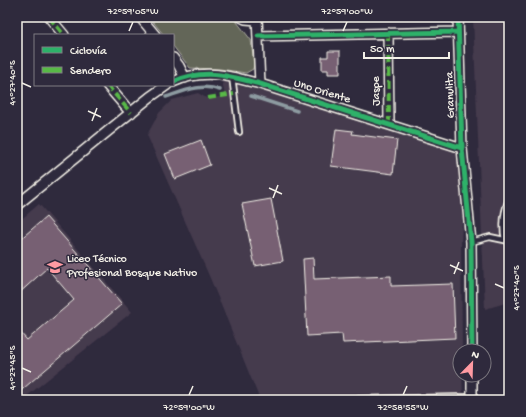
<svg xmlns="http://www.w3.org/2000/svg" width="526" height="417" font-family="'Gochi Hand',sans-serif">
  <rect width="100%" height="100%" fill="#2f2a3d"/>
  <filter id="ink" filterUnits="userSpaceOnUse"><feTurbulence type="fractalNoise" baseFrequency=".025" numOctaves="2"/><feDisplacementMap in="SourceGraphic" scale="8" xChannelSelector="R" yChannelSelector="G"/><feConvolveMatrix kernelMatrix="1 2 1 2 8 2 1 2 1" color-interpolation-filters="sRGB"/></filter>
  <g filter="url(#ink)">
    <path fill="#453a4d" d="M473 17H509V302L485 309Z
      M222 81 266 92 466 153 461 242 462 351H460V375H462L463 400H260L210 278 147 135 159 113 172 100 198 93 208 99 225 96Z
      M39 204 132 312 22 400H17V223Z"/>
    <path fill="#646658" stroke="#acaca0" d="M149 17H233L251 40 254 64 253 69 246 73 220 69 190 68 173 46V35H164Z"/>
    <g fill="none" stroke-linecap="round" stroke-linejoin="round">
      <path stroke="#8d9ba1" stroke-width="3.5" d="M251 96 297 111
        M166 97C184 91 201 83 220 90"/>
    </g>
    <path fill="#776073" stroke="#f4f1e8" d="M328 51H340V74H328V70H322V57H328Z
      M336 129 353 131 352 134 397 140 393 174 331 166Z
      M201 140 210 165 175 179 165 154Z
      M271 199 283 261 255 266 242 204Z
      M46 217 122 304 17 394V329L27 340 74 300 47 268 17 295V242Z
      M313 258 314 279 391 276V286L453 284 455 338 343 343 342 334 307 336 303 259Z"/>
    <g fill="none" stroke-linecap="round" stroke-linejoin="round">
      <defs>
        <path id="lane" d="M232 76 239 132
          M505 240C502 226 503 213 509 199
          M471 242 490 237 509 241
          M358 399 472 397"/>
        <path id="street" d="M49 17 64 35
          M140 17 155 35
          M241 17 245 19 257 20
          M257 17 260 84
          M458 17 462 148 471 242 472 351
          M388 33 389 124
          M258 36 458 32
          M173 58 179 66 185 78
          M173 82C204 68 229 76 260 84L462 148
          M107 85 131 113
          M17 205 150 97 167 85
          M472 375V400"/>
      </defs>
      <use href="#lane" stroke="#f4f1e8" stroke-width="8"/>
      <use href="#street" stroke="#f4f1e8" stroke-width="12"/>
      <use href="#lane" stroke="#2f2a3d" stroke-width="4.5"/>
      <use href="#street" stroke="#2f2a3d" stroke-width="9"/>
      <path stroke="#58b947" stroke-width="4" stroke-dasharray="8 4" stroke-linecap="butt" d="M49 17 64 35
        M388 33 389 124
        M107 85 131 113
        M208 98 234 94"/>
      <defs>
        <path id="cycleway" d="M458 17 462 148 471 242 472 351
          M258 36 458 32
          M173 82C204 68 229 76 260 84L462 148"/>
      </defs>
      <use href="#cycleway" stroke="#2f2a3d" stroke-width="8"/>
      <use href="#cycleway" stroke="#2db169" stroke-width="5"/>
    </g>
  </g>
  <path fill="none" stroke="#f4f1e8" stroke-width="1.5" d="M129 31 133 22M343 31 347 22M22 83 31 87M88 111 101 117M92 121 97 108M269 188 282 194M273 198 278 185M450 265 463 271M454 274 459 262M495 284 504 288M22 368 31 372M189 395 193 386M403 395 407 386"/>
  <defs>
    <symbol id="school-bare" viewBox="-9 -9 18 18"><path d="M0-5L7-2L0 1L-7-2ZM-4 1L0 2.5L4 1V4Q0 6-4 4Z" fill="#ff9aa2" stroke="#2f2a3d" stroke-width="2.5" paint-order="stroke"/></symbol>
  </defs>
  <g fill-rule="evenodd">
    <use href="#school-bare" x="44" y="256" width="22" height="22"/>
  </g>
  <g text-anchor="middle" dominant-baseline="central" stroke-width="3" stroke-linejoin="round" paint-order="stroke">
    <g font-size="12" fill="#f4f1e8" stroke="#2f2a3d">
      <text transform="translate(377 91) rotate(-90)">Jaspe</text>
      <text transform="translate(322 92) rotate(17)">Uno Oriente</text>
      <text transform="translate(451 95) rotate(-92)">Granulita</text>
    </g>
    <g font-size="12" fill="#f4f1e8" stroke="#2f2a3d" text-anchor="start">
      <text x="67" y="260">Liceo Técnico<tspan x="67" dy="14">Profesional Bosque Nativo</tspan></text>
    </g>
  </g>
  <rect width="526" height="417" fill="none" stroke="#2f2a3d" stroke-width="44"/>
  <rect x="34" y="34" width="140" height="52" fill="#2f2a3d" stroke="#7e7a81"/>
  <rect x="42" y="47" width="20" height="6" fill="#2db169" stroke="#7e7a81"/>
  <text x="70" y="54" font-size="12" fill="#f4f1e8">Ciclovía</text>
  <rect x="42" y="67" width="20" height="6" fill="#58b947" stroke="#7e7a81"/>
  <text x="70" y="74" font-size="12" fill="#f4f1e8">Sendero</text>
  <g transform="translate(472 363) rotate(23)"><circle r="19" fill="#2f2a3d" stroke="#7e7a81"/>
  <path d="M0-3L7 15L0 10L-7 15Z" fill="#ff9aa2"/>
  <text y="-6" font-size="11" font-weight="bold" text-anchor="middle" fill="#f4f1e8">N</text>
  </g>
  <path d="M364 52v6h85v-6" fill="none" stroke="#f4f1e8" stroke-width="2"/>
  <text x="370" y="52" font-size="12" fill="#f4f1e8" stroke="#2f2a3d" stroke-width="3" paint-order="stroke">50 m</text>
  <rect x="22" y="22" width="482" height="373" fill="none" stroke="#f4f1e8" stroke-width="1.5"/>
  <g font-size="10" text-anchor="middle" fill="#f4f1e8">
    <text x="133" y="14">72°59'05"W</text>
    <text x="347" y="14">72°59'00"W</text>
    <text transform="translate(11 83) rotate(-90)" y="4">41°27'40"S</text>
    <text transform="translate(515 288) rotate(-90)" y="4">41°27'40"S</text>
    <text transform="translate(11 368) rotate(-90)" y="4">41°27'45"S</text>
    <text x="189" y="410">72°59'00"W</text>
    <text x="403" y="410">72°58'55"W</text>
  </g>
</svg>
